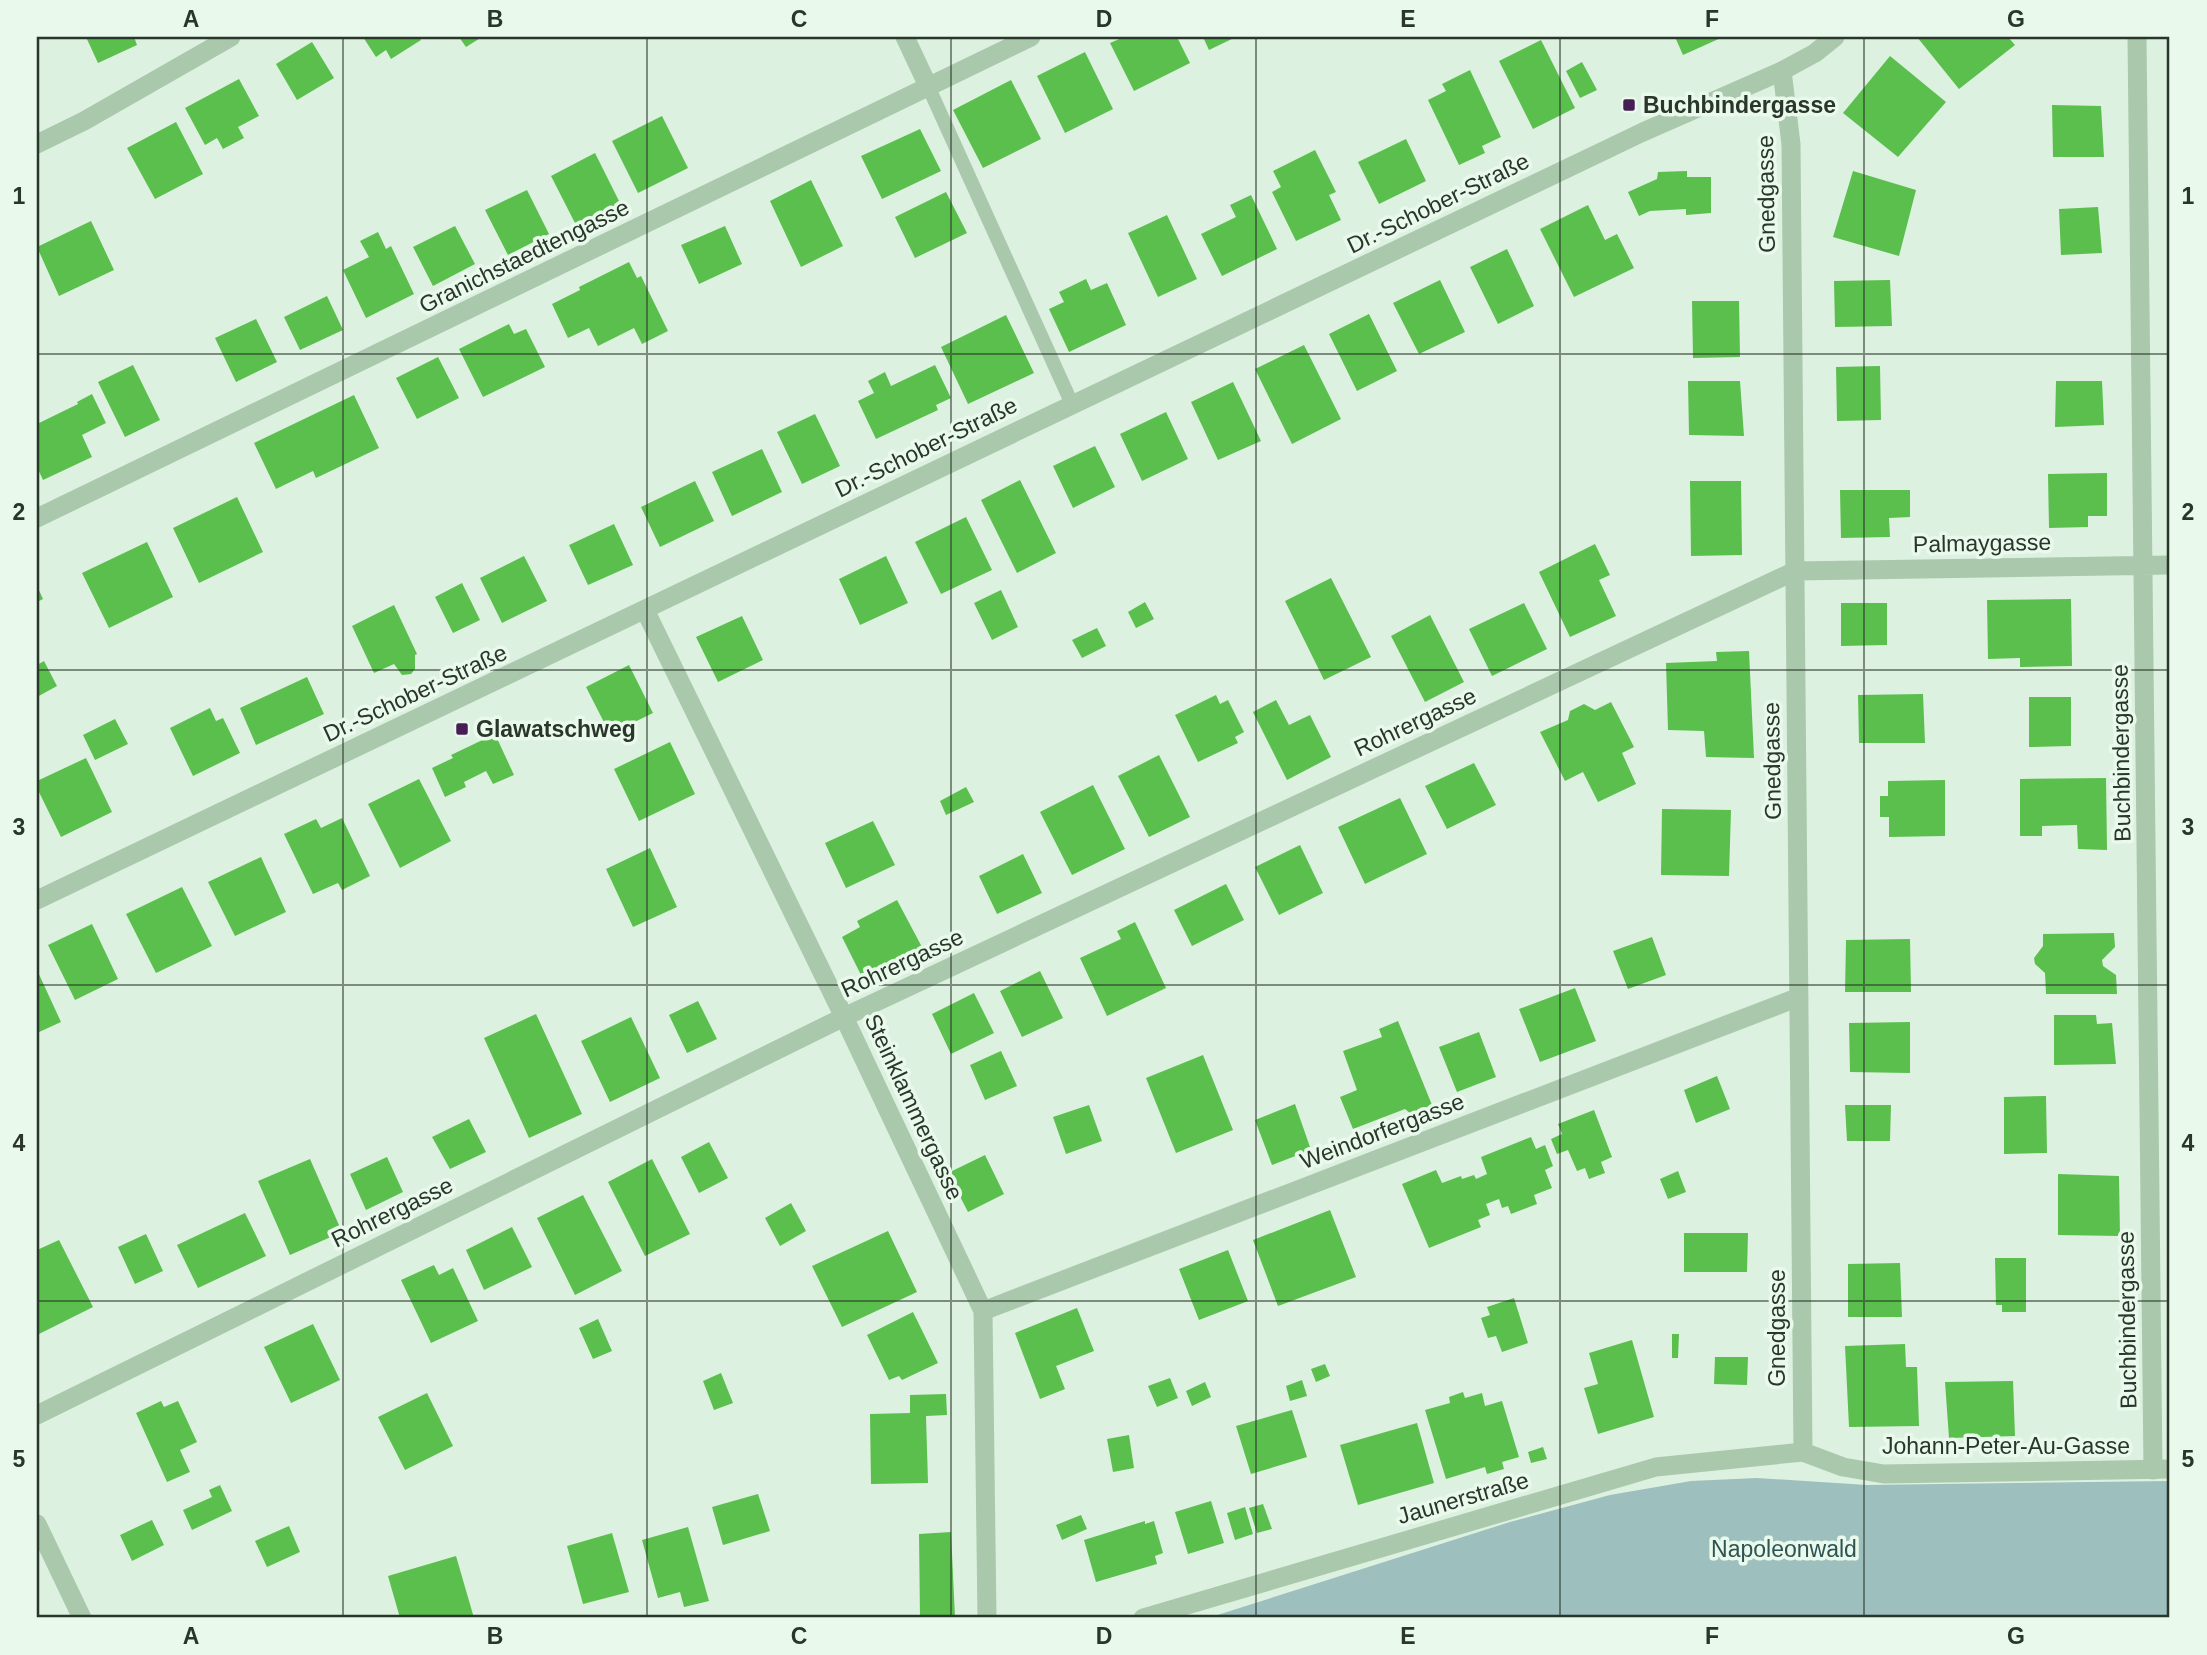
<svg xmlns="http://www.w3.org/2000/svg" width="2207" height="1655" font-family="Arial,sans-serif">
  <rect width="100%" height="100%" fill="#ddf1e0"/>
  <path fill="#9dbfbe" d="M1757 1478 1867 1485 2170 1481V1618H1208L1510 1522 1610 1495 1691 1481Z"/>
  <path fill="#5abf4c" d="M86 37H134L137 45 98 63Z
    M363 37H419L421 40 391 59 386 50 376 57Z
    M459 37H482L466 47Z
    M1124 37H1177L1190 63 1134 91 1110 43Z
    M1203 37H1236L1209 50Z
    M1675 37H1723L1683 55Z
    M1917 37H2008L2015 45 1959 89Z
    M1541 40 1575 108 1533 129 1499 61Z
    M312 42 334 78 297 100 276 64Z
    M1085 52 1113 109 1065 133 1037 76Z
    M1890 56 1946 102 1898 157 1843 113Z
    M1582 62 1597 90 1580 98 1566 71Z
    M1470 70 1501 137 1482 146 1485 153 1459 165 1428 100 1446 91 1442 84Z
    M239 79 259 116 238 127 244 138 223 149 217 138 205 145 185 108Z
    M1011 80 1041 139 983 168 953 110Z
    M2052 105 2101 106 2104 157H2053Z
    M662 116 688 168 638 193 612 141Z
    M176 122 203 174 155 199 127 148Z
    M920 129 941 171 882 199 861 156Z
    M1406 139 1426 181 1379 204 1358 162Z
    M1315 150 1336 192 1329 195 1341 220 1296 241 1272 192 1281 187 1273 171Z
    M595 153 620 203 576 225 551 176Z
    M1687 171V177H1711V213L1686 215V209L1650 211 1639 216 1628 192 1657 179 1658 172Z
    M1853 171 1916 190 1899 256 1833 237Z
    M811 180 843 246 801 267 770 201Z
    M527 190 549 234 508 255 485 210Z
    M946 192 967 233 915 258 895 217Z
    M1251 195 1277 249 1222 276 1201 234 1236 217 1230 205Z
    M1588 205 1605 240 1617 234 1634 268 1574 297 1540 229Z
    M2098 207 2102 253 2061 255 2059 209Z
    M1167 215 1197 279 1158 297 1128 233Z
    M91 221 114 270 59 296 37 247Z
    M455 226 475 264 433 286 413 247Z
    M725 226 742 264 699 284 681 245Z
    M378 232 386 249 391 246 414 294 366 318 343 270 369 257 360 241Z
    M1507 249 1534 306 1498 324 1470 267Z
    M629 262 637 278 641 276 668 331 642 344 634 328 598 346 589 328 568 338 552 304 580 290 579 287Z
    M1086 279 1091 290 1107 283 1126 325 1069 352 1049 309 1064 302 1059 292Z
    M1440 280 1465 332 1419 354 1393 303Z
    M1890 280 1892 326 1835 327 1834 281Z
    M327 296 343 330 300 350 284 317Z
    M1692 301H1739L1740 357 1693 358Z
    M1369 314 1397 371 1357 391 1329 334Z
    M1006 315 1034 373 968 404 941 347Z
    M256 319 277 362 236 382 215 338Z
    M509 324 514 334 526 329 545 367 483 397 459 349Z
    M1304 345 1341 419 1292 444 1255 369Z
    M438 357 459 398 417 419 396 378Z
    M133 365 160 420 125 437 98 382Z
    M935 365 951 398 936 405 938 410 876 439 858 401 874 393 868 381 885 372 891 386Z
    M1880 366 1881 420 1837 421 1836 367Z
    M1688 381H1740L1744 436 1689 435Z
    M2056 381H2102L2104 425 2055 427Z
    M1233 382 1261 441 1218 460 1191 402Z
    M92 394 106 423 82 435 92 457 43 480 37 467V424L78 404 77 402Z
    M354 395 379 448 316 478 313 471 276 489 254 443Z
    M1166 412 1188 459 1142 481 1120 434Z
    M815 414 840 466 802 484 777 432Z
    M1095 446 1115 487 1073 508 1053 466Z
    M762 449 782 492 732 516 712 472Z
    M2107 473V516H2088V527L2049 528 2048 474Z
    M1020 480 1056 553 1017 573 981 500Z
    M695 481 714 521 660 547 641 507Z
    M1690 481H1741L1742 555 1691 556Z
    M1840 490H1910V517L1889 518 1890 537 1841 538Z
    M237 497 263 552 199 583 173 528Z
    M966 517 992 570 941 594 915 542Z
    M614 524 633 565 588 585 569 545Z
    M147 542 173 597 109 628 82 573Z
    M1595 544 1610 575 1599 580 1616 616 1570 637 1539 572Z
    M524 556 547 601 502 623 480 578Z
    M886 556 908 603 860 625 839 579Z
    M1331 578 1371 657 1324 680 1285 601Z
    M462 583 480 620 453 633 435 597Z
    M37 586 43 599 37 602Z
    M1001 590 1018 627 992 640 974 603Z
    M2071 599 2072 666 2020 667V658L1988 659 1987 600Z
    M1145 602 1154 619 1136 628 1128 612Z
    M1524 603 1547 649 1492 676 1469 629Z
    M1841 603H1887V645L1841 646Z
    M394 605 417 654 415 655V669L411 674 402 675 394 664 374 673 352 626Z
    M1430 615 1464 682 1425 702 1391 636Z
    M742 616 763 660 718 682 696 637Z
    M1097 628 1106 646 1082 658 1072 640Z
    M1749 651 1754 758 1706 757 1704 731 1668 730 1666 663 1717 661 1716 652Z
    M44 661 57 686 37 697V665Z
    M629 665 653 713 610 734 586 687Z
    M307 677 324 714 256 745 240 708Z
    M1923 694 1925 743H1859L1858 695Z
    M1216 695 1220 704 1228 700 1244 732 1235 737 1238 743 1198 762 1175 715Z
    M2029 697H2071V746L2029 747Z
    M1276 700 1289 725 1310 715 1331 757 1287 780 1253 712Z
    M1611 702 1634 747 1622 753 1636 784 1598 802 1583 772 1565 781 1540 732 1568 720 1570 711 1584 704 1595 710Z
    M210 708 216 721 223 718 240 753 193 776 170 728Z
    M115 719 128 744 95 760 83 735Z
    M495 734 514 775 493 784 486 771 464 782 466 787 445 797 432 768 453 758 451 755Z
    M670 742 695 794 639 821 614 769Z
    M1159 755 1190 817 1149 837 1118 776Z
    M86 758 112 812 61 837 37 788V781Z
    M1474 763 1496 805 1447 829 1425 786Z
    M2106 778 2107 850 2078 849 2077 825 2042 826V836H2020V779Z
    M419 779 451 841 400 868 368 804Z
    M1945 780V836L1889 837V817H1880V796H1888V781Z
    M1093 785 1125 849 1072 875 1040 812Z
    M966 787 974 802 946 815 940 801Z
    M1400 798 1427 854 1365 884 1338 827Z
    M1662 809 1731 810 1729 876 1661 875Z
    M342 818 370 876 342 890 338 883 313 894 284 834 316 819 321 828Z
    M873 821 895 865 846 888 825 843Z
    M1300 845 1323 893 1279 915 1255 867Z
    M650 848 677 907 633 927 606 869Z
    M1023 854 1042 893 997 914 979 876Z
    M261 857 286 912 235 936 208 882Z
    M1226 884 1244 920 1192 946 1174 910Z
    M182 887 212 946 156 973 126 914Z
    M897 900 923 949 863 979 842 937 860 927 857 921Z
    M1135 922 1166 988 1107 1016 1080 958 1121 939 1117 931Z
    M92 924 118 979 75 1000 48 945Z
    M2114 933 2115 947 2102 960 2103 966 2116 975 2117 994H2046L2045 973 2035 964 2034 958 2043 946V934Z
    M1652 937 1666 975 1628 989 1613 951Z
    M1910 939 1911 992H1845L1846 940Z
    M37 970 61 1022 37 1033Z
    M1040 971 1063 1018 1022 1037 1000 991Z
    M1575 988 1596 1041 1540 1062 1519 1009Z
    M974 993 994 1033 951 1054 932 1014Z
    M698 1001 717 1039 687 1053 669 1015Z
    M536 1014 582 1114 529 1138 484 1038Z
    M2054 1015H2096L2097 1024 2112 1023 2116 1064 2054 1065Z
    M631 1017 660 1078 610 1102 581 1041Z
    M1398 1021 1432 1105 1411 1114 1405 1109 1353 1129 1340 1097 1357 1090 1343 1051 1382 1037 1379 1029Z
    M1910 1022V1073L1850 1072 1849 1023Z
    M1479 1032 1496 1077 1457 1092 1439 1047Z
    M1001 1051 1017 1086 985 1100 970 1065Z
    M1203 1055 1233 1130 1176 1153 1146 1078Z
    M1717 1076 1730 1109 1696 1123 1684 1090Z
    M2046 1096 2047 1153 2004 1154V1097Z
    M1295 1104 1311 1150 1272 1165 1255 1120Z
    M1089 1105 1102 1141 1066 1154 1053 1117Z
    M1845 1105H1891L1890 1141H1847Z
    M1594 1110 1612 1157 1601 1162 1605 1173 1589 1179 1585 1168 1577 1171 1568 1150 1557 1154 1551 1139 1562 1134 1558 1124Z
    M469 1119 486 1152 450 1169 432 1137Z
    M1531 1137 1536 1149 1545 1145 1553 1166 1545 1170 1552 1188 1534 1195 1537 1204 1511 1214 1508 1206 1502 1208 1499 1199 1486 1204 1490 1215 1478 1220 1481 1227 1429 1248 1402 1184 1436 1170 1442 1183 1461 1176 1462 1179 1474 1175 1476 1179 1487 1174 1481 1157Z
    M709 1142 728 1178 699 1193 681 1157Z
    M985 1155 1004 1194 968 1212 948 1173Z
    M387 1157 403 1192 366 1210 350 1174Z
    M310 1159 342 1232 290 1255 258 1181Z
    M652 1159 690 1234 645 1256 608 1182Z
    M1678 1171 1686 1192 1668 1199 1660 1179Z
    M2058 1174 2119 1176 2120 1236 2058 1235Z
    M583 1195 622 1271 575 1295 537 1218Z
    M791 1203 806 1231 780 1246 765 1218Z
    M1330 1210 1356 1277 1278 1306 1253 1240Z
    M245 1213 266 1256 198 1288 177 1245Z
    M512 1227 532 1267 484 1290 466 1250Z
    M888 1231 917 1292 842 1327 812 1266Z
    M1684 1233H1748L1747 1272H1684Z
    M146 1234 163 1271 135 1284 118 1247Z
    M59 1240 93 1307 37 1335V1250Z
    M1228 1250 1248 1301 1199 1320 1179 1269Z
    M1995 1258H2026V1312H2002V1305H1996Z
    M1900 1263 1902 1317H1848V1264Z
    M434 1265 439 1275 453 1268 478 1321 431 1343 401 1280Z
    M1514 1298 1528 1343 1502 1352 1496 1336 1488 1338 1481 1318 1490 1315 1487 1307Z
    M1077 1308 1094 1351 1056 1366 1065 1389 1040 1399 1015 1333Z
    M913 1312 938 1363 902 1380 899 1376 889 1380 867 1335Z
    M598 1319 612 1351 593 1359 579 1328Z
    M313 1324 340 1380 291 1403 264 1347Z
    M1672 1334H1679L1678 1358H1672Z
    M1632 1340 1654 1417 1598 1434 1584 1388 1598 1384 1589 1353Z
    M1905 1344 1906 1367H1917L1919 1426 1849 1427 1845 1346Z
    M1715 1357H1748L1747 1385 1714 1384Z
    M1325 1364 1330 1376 1316 1382 1311 1369Z
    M721 1373 733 1403 714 1410 703 1381Z
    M1170 1378 1178 1398 1157 1407 1148 1386Z
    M1302 1380 1307 1396 1290 1401 1286 1386Z
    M2013 1381 2015 1436 1949 1438 1945 1382Z
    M1205 1382 1211 1397 1192 1406 1186 1391Z
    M1463 1392 1465 1398 1482 1393 1485 1406 1502 1401 1519 1457 1502 1462 1504 1469 1487 1474 1485 1467 1446 1479 1425 1410 1450 1403 1449 1397Z
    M427 1393 453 1446 405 1470 378 1417Z
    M946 1394 947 1415 926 1416 928 1483 871 1484 870 1414 910 1413V1395Z
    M161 1401 164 1407 178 1401 197 1442 180 1450 190 1472 167 1482 136 1413Z
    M1292 1410 1307 1457 1251 1474 1236 1426Z
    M1417 1423 1434 1483 1358 1505 1340 1445Z
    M1129 1435 1134 1468 1113 1472 1107 1439Z
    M1543 1447 1547 1459 1531 1463 1528 1452Z
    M220 1485 232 1511 192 1530 183 1510 212 1497 209 1490Z
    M758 1494 770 1531 723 1545 712 1507Z
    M1211 1501 1224 1543 1188 1554 1175 1512Z
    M1263 1504 1272 1529 1257 1533 1249 1508Z
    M1245 1507 1253 1534 1235 1540 1227 1513Z
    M1081 1515 1087 1529 1062 1540 1056 1525Z
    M152 1520 164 1545 132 1561 120 1535Z
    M1145 1521V1524L1154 1521 1163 1553 1155 1556 1157 1564 1096 1582 1084 1540Z
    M289 1526 300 1552 267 1567 255 1541Z
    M688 1527 709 1601 684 1607 680 1592 658 1598 642 1540Z
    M951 1532 955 1618H920L919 1534Z
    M612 1533 629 1592 583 1604 567 1546Z
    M456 1556 474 1618H400L388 1576Z"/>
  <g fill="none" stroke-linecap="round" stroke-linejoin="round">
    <path stroke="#a9c8ac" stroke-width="14" d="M928 86 1072 404"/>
    <path stroke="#a9c8ac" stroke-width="19" d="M905 37 928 86
      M2137 37 2153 1470
      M1782 71 1791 144 1803 1452
      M37 144 84 121 231 37
      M37 518 1031 37
      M645 610 844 1017 983 1311 987 1618
      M983 1311 1799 997
      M37 1415 844 1017 1795 571 2170 565
      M37 1524 82 1618
      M1143 1618 1656 1467 1803 1452 1843 1467 1884 1474 2170 1469"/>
    <path stroke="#a9c8ac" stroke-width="19" d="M37 900 1643 132 1782 71 1815 53 1835 37"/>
  </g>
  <path fill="none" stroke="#293629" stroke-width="2" stroke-opacity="0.55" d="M343 37V1618M647 37V1618M951 37V1618M1256 37V1618M1560 37V1618M1864 37V1618M37 354H2170M37 670H2170M37 985H2170M37 1301H2170"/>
  <g fill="#462055" stroke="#e9f9ec" stroke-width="2.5">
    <rect x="1622" y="98" width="14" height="14" rx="3.5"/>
    <rect x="455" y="722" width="14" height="14" rx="3.5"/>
  </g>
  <g text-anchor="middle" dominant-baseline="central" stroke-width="7" stroke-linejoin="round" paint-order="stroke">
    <g font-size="23" font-weight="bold" fill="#293629" stroke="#e9f9ec" text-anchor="start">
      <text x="1643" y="105">Buchbindergasse</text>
      <text x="476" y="729">Glawatschweg</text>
    </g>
    <g font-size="23" fill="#293629" stroke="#e9f9ec">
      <text transform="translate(1766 194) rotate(-91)">Gnedgasse</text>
      <text transform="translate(1438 203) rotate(-26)">Dr.-Schober-Straße</text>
      <text transform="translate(524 256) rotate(-26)">Granichstaedtengasse</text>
      <text transform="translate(926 447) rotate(-26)">Dr.-Schober-Straße</text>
      <text transform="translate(1982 543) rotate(-1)">Palmaygasse</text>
      <text transform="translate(415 693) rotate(-25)">Dr.-Schober-Straße</text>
      <text transform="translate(1415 722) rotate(-25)">Rohrergasse</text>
      <text transform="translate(2121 753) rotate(-91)">Buchbindergasse</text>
      <text transform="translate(1772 761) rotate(-91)">Gnedgasse</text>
      <text transform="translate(902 963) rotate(-25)">Rohrergasse</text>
      <text transform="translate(914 1107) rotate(65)">Steinklammergasse</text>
      <text transform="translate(1382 1131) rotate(-21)">Weindorfergasse</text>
      <text transform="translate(392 1212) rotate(-26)">Rohrergasse</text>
      <text transform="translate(2127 1320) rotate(-91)">Buchbindergasse</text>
      <text transform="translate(1777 1328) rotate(-90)">Gnedgasse</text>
      <text x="2006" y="1446">Johann-Peter-Au-Gasse</text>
      <text transform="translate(1463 1498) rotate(-16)">Jaunerstraße</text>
    </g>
    <g font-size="23" fill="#2e5353" stroke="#e9f9ec">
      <text x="1784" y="1549">Napoleonwald</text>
    </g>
  </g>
  <rect width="2207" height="1655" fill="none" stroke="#e9f9ec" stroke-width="77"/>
  <rect x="38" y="38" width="2130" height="1578" fill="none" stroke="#293629" stroke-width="2.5"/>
  <g font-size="23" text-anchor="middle" font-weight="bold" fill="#293629">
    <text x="191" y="27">A</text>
    <text x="495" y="27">B</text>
    <text x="799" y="27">C</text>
    <text x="1104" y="27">D</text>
    <text x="1408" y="27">E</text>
    <text x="1712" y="27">F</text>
    <text x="2016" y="27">G</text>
    <text x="19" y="204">1</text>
    <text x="2188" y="204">1</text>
    <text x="19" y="520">2</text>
    <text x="2188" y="520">2</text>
    <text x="19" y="835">3</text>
    <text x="2188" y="835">3</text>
    <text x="19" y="1151">4</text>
    <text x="2188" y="1151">4</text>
    <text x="19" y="1467">5</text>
    <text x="2188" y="1467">5</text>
    <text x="191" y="1644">A</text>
    <text x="495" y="1644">B</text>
    <text x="799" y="1644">C</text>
    <text x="1104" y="1644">D</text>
    <text x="1408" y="1644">E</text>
    <text x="1712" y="1644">F</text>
    <text x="2016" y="1644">G</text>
  </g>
</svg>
